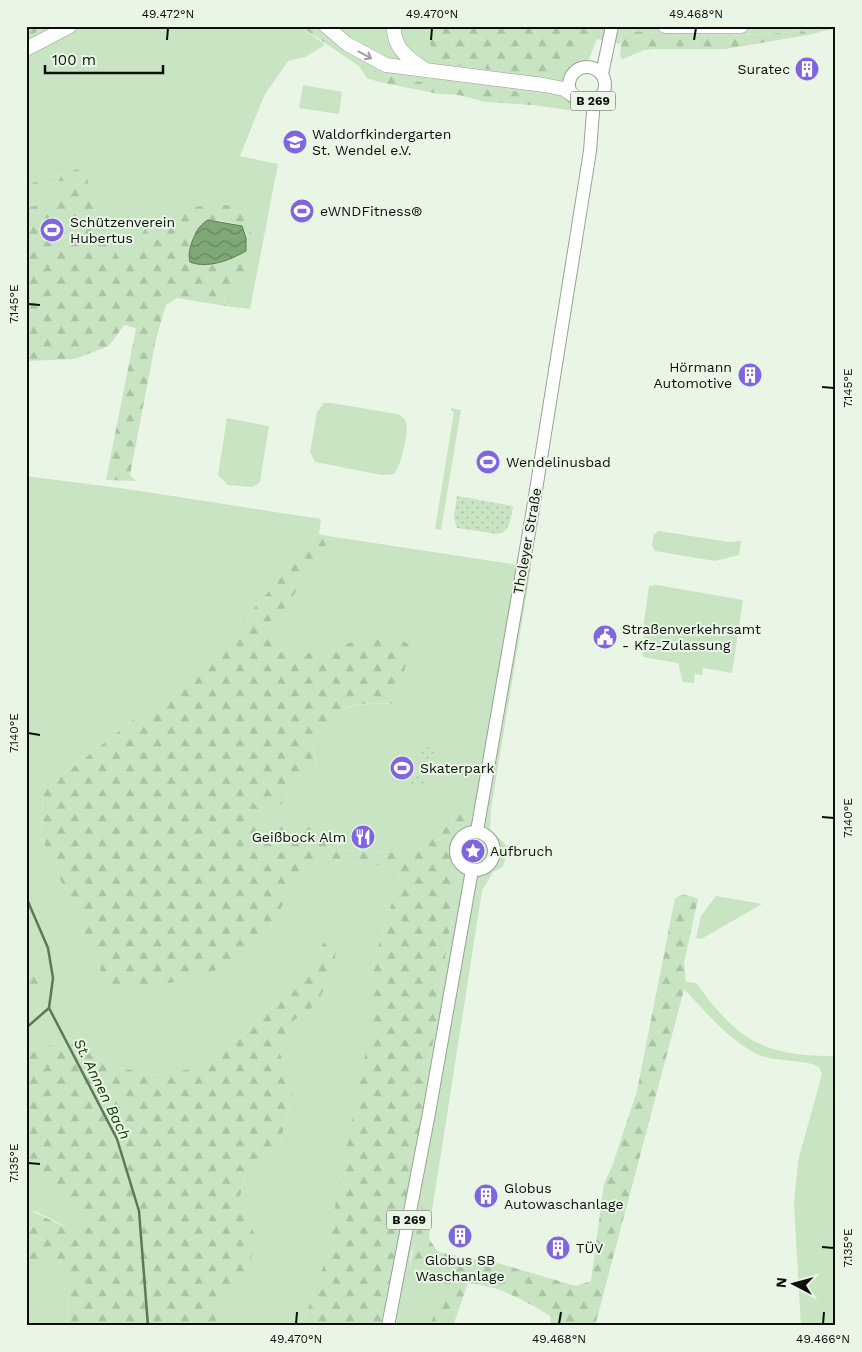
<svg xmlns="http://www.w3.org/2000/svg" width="862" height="1352" font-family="'Work Sans',sans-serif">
  <defs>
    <pattern id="forest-firs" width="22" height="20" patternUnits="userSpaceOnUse" patternTransform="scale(1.25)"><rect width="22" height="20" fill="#c8e4c2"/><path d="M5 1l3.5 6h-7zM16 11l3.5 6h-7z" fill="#abc3a5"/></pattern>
    <pattern id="park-dots" width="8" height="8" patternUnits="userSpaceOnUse" patternTransform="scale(1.25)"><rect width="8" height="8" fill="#c8e4c2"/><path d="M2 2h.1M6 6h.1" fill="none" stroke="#abc3a5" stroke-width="1.8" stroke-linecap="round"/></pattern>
    <pattern id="water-waves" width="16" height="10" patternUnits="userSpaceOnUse" patternTransform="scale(1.25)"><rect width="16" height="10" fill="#7fa876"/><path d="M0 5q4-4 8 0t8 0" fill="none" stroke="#66875f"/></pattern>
  </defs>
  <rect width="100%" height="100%" fill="#e9f6e6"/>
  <path fill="#c8e4c2" d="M48 26H300L325 45 305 57 288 61 264 96 240 156 278 164 250 309 225 306 224 298 245 281V262L237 257 246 251V238L251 237V217L242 206 148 226 131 255 120 261 110 239 96 223 87 176 74 170 26 185V38Z
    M310 26H836V28L808 35 803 31C745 37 688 35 629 31L622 35 620 44 597 39 589 59 570 70 565 84 566 97 575 111 533 105 534 93 403 80 373 70 345 53Z
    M303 85 342 92 339 114 299 108Z
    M59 181H67L71 188 62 195 26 209V191Z
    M324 403H332L397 414C401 416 404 418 406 422 409 432 401 466 394 474L382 475 315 462 310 452 311 447 317 412Z
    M451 408 461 410 441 530 435 529 454 412 451 411Z
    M227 418 269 426 260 482 252 487 228 485 218 475Z
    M26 476 127 489 321 519 319 534 208 661 43 791 41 836 108 987 265 939 302 868 327 859 395 868 400 876 374 959 369 1041 323 1267 302 1326H220L212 1304 239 1287 258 1241 239 1201 245 1175 279 1148 294 1087 280 1054 287 1024 317 1004 325 941 302 974 242 1036 196 1068 156 1075 111 1066 67 1037 43 1049 26 1048V987L40 984 26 954Z
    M659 531 729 542 741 541 739 555 715 561 655 551 652 545 654 534Z
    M328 536 531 567 491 809 490 829 508 847 503 867 493 872 482 891 432 1211 428 1205 411 1253 409 1271 416 1268 419 1259 428 1258 444 1266 446 1277 430 1326H381L424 1107 443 969 457 892V872L452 864 450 852 454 835 465 824 467 806 449 810 420 846 390 853 340 850C320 831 314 824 284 824 275 824 269 829 260 825L263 815 253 802 251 795 285 805 288 792 316 767 312 743C317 735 323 724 330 717 350 701 375 704 399 704L365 639 299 655 276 650 269 631 325 547Z
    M657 585 743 600 732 673 703 668 702 675 695 674 694 683 683 682 678 663 643 657 644 622 649 586Z
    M716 896 762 904 701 939 696 938 701 916Z
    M686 982 696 983C739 1041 762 1056 836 1056V1326H801L794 1204 798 1161 822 1074 819 1067C801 1058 779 1063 759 1055 729 1041 706 1012 684 989Z
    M26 1156 46 1180 81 1208 93 1228 75 1231 37 1212 26 1210Z
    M26 1261H58L68 1280 69 1326H26Z"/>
  <path fill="url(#forest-firs)" d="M26 26H48L26 38Z
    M300 26H310L345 53 373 70 403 80 534 93 533 105 485 102 459 95 439 94 379 82 367 78 359 66Z
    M448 26H593L592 39 556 72 528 74 443 64 432 52 429 35Z
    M629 31C688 35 745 37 803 31L808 35 725 49H655L644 50 623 59 620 57 622 35Z
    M81 168 87 176 96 223 110 239 120 261C140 250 136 237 149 225 173 204 213 204 242 206L251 217V238H246L242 226C230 222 213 217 202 223L226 260 237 257 245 262V281L224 298 225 306 177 298 166 305 156 339 130 475 136 481 106 480 136 328 124 325 109 346 75 359 26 361V209L62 195 71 188 67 181H59L26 191V185Z
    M319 534 328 536 325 547 270 631 276 650 299 655 365 639 402 640 409 645 399 704C350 703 341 701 312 743L316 767 288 792 285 805 251 796 253 802 263 815 260 825C269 829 275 824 284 824 315 824 320 830 340 850L390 853 420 846 449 810 467 806 465 824 454 835 450 852 452 864 457 872V892L443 969 424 1107 381 1326H302L323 1267 368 1041 374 959 400 876 395 868 327 859 302 868 265 939 228 967 144 990 108 987 41 836 43 791 208 661Z
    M685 894 698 899 684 963 686 982 595 1326H551L550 1316C527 1301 496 1285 468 1283L453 1326H430L446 1277 443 1266 428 1258 419 1259 416 1268 409 1271 422 1205H428L432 1211 429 1239 438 1252 501 1264 576 1286 591 1281 604 1184 613 1164 637 1091 675 898Z
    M325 941 337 945 333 970 317 1004 287 1025 280 1054 294 1087 279 1148 245 1175 239 1201 258 1241 239 1287 213 1304 220 1326H69L68 1280 58 1261H26V1210C51 1216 66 1235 92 1227L81 1208 46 1180 26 1156V1048L43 1049 67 1037 111 1066 156 1075 196 1068 242 1036 302 974Z
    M26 954 40 984 26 987Z"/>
  <path fill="url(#park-dots)" d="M457 496 513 506C511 517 511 532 497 534L457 528 454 518Z
    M420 746C429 747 433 747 436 756L433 761H418Z
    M416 771 422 772 426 778 424 785H420L416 780 412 788 408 786V779Z"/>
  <path fill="url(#water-waves)" stroke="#5c7a56" d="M208 220 242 226 246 238V251C231 260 207 269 190 262 186 250 197 225 208 220Z"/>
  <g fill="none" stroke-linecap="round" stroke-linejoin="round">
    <path stroke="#5c7a56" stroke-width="2.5" d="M26 897 48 948 53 978 49 1008 117 1139 139 1211 148 1326
      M26 1028 49 1008"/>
    <defs>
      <path id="primary" d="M569 85a18 18 0 1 1 36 0a18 18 0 1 1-36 0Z
        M602 74 612 26
        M477 831 532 515 590 151 593 112 591 102
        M456 851a19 19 0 1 1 38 0a19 19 0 1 1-38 0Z
        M388 1326 429 1113 472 870"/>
      <path id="highway" d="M326 26 347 44 386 65 544 85 564 89 573 95
        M394 26C393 48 408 58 424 69
        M665 26H741
        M26 49 70 26"/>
    </defs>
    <use href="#primary" stroke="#97a294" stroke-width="14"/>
    <use href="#highway" stroke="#97a294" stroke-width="15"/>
    <use href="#primary" stroke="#fff" stroke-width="12"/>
    <use href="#highway" stroke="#fff" stroke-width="14"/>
  </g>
  <defs><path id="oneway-shaft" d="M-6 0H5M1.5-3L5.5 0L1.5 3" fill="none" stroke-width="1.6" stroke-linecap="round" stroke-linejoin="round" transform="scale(1.25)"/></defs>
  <use stroke="#9e9f9d" href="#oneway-shaft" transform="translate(365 55) rotate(28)"/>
  <path fill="none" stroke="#0c100b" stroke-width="2" d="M167 40 168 28M431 40 432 28M694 40 696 28M28 304 40 305M822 387 834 388M28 733 40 735M822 817 834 818M28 1163 40 1164M822 1247 834 1248M296 1324 297 1312M559 1324 561 1312M823 1324 824 1312"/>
  <defs>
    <symbol id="building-disc" viewBox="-11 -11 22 22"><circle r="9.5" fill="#8065e0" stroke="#e9f6e6"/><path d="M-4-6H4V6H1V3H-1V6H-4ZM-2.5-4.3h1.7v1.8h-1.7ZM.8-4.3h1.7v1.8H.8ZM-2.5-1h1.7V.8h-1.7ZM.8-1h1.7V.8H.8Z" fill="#fff"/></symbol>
    <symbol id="school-disc" viewBox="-11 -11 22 22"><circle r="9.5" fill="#8065e0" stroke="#e9f6e6"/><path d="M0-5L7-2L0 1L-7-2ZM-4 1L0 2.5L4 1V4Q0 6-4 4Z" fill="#fff"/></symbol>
    <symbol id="stadium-disc" viewBox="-11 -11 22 22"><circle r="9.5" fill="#8065e0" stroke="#e9f6e6"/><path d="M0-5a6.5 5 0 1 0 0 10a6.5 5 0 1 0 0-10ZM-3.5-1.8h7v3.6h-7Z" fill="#fff"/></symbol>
    <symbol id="civic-disc" viewBox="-11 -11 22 22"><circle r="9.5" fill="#8065e0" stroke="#e9f6e6"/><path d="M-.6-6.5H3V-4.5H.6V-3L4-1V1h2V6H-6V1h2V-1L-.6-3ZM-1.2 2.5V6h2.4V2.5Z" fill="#fff"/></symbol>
    <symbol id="restaurant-disc" viewBox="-11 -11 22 22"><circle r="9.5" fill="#8065e0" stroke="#e9f6e6"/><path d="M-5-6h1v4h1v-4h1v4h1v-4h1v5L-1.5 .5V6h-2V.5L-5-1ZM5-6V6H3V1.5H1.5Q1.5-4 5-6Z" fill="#fff"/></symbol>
    <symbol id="sight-disc" viewBox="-11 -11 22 22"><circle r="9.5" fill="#8065e0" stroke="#e9f6e6"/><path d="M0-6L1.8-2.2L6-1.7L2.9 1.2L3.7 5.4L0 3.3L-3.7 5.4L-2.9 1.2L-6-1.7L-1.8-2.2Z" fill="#fff"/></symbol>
  </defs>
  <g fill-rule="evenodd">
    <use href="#building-disc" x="793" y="55" width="28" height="28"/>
    <use href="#school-disc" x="281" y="128" width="28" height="28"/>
    <use href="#stadium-disc" x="288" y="197" width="28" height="28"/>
    <use href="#stadium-disc" x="38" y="216" width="28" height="28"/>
    <use href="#building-disc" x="736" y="361" width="28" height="28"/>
    <use href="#stadium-disc" x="474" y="448" width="28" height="28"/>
    <use href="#civic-disc" x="591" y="623" width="28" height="28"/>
    <use href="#stadium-disc" x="388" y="754" width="28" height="28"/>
    <use href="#restaurant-disc" x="349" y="823" width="28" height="28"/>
    <use href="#sight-disc" x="459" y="837" width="28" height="28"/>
    <use href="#building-disc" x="472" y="1182" width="28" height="28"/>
    <use href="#building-disc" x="446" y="1222" width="28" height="28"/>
    <use href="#building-disc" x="544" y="1234" width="28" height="28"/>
  </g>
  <g text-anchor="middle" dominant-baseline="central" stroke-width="4" stroke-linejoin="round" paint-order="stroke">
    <g fill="#e9f6e6" stroke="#4e554d" stroke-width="1">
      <rect x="570.5" y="91.5" width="45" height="19" rx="4"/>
      <rect x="386.5" y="1210.5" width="45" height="19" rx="4"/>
    </g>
    <g font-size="12" font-weight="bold" fill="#0c100b">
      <text x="593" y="101">B 269</text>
      <text x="409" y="1220">B 269</text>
    </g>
    <g font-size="14" fill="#0c100b" stroke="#e9f6e6" text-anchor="start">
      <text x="790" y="69" text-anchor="end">Suratec</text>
      <text x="312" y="134">Waldorfkindergarten<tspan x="312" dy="16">St. Wendel e.V.</tspan></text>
      <text x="320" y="211">eWNDFitness®</text>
      <text x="70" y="222">Schützenverein<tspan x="70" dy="16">Hubertus</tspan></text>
      <text x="732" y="367" text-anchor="end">Hörmann<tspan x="732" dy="16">Automotive</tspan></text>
      <text x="506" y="462">Wendelinusbad</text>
      <text x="622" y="629">Straßenverkehrsamt<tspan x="622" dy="16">- Kfz-Zulassung</tspan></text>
      <text x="420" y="768">Skaterpark</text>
      <text x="346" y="837" text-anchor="end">Geißbock Alm</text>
      <text x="490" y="851">Aufbruch</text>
      <text x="504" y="1188">Globus<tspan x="504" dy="16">Autowaschanlage</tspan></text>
      <text x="576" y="1248">TÜV</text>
      <text x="460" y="1260" text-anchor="middle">Globus SB<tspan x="460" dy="16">Waschanlage</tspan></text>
    </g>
    <g font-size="14" fill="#0c100b" stroke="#e9f6e6">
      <text transform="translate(527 541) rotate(-80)">Tholeyer Straße</text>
    </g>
    <g font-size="15" font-style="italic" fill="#133b07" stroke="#e9f6e6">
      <text transform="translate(102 1089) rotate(64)">St. Annen Bach</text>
    </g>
  </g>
  <rect width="862" height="1352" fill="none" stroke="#e9f6e6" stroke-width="55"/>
  <g transform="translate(794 1284) rotate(276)" stroke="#e9f6e6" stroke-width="4" paint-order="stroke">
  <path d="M0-4L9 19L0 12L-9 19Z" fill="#0c100b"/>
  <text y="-8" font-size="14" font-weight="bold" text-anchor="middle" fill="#0c100b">N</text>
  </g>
  <path d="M45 65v8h118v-8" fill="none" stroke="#0c100b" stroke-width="2.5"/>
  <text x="52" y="65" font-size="15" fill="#0c100b" stroke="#e9f6e6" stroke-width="4" paint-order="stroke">100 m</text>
  <rect x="28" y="28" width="806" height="1296" fill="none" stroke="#0c100b" stroke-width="2"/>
  <g font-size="12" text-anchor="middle" fill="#0c100b">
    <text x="168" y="18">49.472°N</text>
    <text x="432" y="18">49.470°N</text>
    <text x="696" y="18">49.468°N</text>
    <text transform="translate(14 304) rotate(-90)" y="4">7.145°E</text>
    <text transform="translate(848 388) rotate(-90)" y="4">7.145°E</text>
    <text transform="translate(14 733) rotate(-90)" y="4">7.140°E</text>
    <text transform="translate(848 818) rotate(-90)" y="4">7.140°E</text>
    <text transform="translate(14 1163) rotate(-90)" y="4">7.135°E</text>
    <text transform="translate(848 1248) rotate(-90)" y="4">7.135°E</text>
    <text x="296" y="1343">49.470°N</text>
    <text x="559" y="1343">49.468°N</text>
    <text x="823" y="1343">49.466°N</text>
  </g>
</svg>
